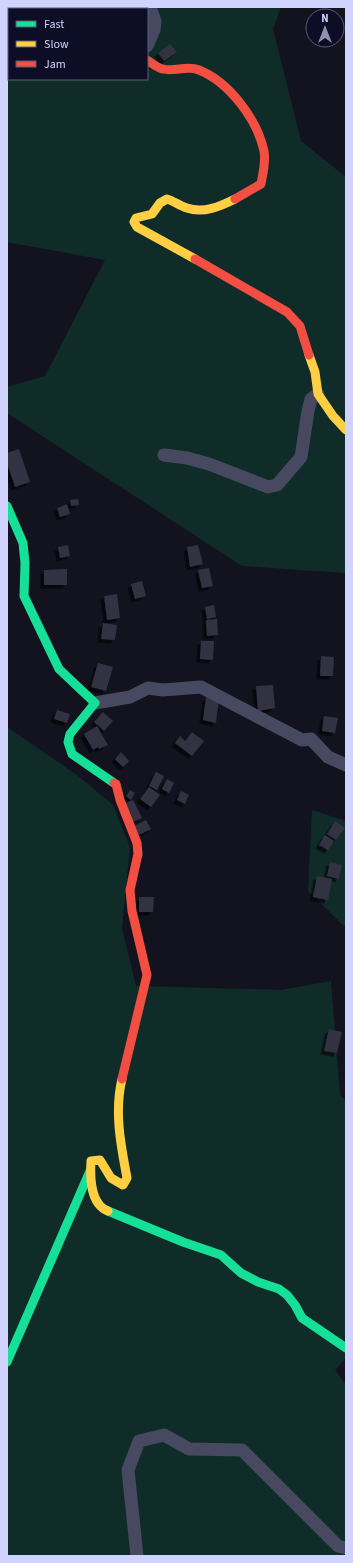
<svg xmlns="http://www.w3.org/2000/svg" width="353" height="1563" font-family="'Source Sans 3',sans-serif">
  <defs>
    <filter id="shadow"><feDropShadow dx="-3.5" dy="3.5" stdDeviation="0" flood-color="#0009"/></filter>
  </defs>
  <rect width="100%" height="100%" fill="#13131f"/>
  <path fill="#102c29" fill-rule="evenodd" d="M7 7H281L273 29 301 141 346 177V573L242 566 7 413V387L45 376 105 260 7 242ZM9 9H147V79H9Z
    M7 727 77 775 113 805 130 847 122 929 136 986 281 990 331 981 340 1095 346 1101V1358L335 1370 346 1385V1556H7Z
    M312 810 346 821V928L308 891Z"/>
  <path fill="#313142" filter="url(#shadow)" d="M170 44 177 52 164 61 158 53Z
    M19 449 30 482 15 487 7 463V453Z
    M78 499 79 505 71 506 70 500Z
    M67 504 70 514 60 517 57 508Z
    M68 545 70 556 60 558 58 547Z
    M198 545 203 564 190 567 187 547Z
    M209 568 213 586 202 588 198 570Z
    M67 569V585H44V570Z
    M142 581 146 596 135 599 131 584Z
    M117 594 120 618 107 620 104 596Z
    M214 605 216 617 207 619 205 607Z
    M217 619 218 635 207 636 206 620Z
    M103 623 117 625 115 640 101 639Z
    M201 641H214L213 660 200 659Z
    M321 656 334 657 333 676H320Z
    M98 663 113 667 106 691 91 687Z
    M273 685 275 708 258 711 256 686Z
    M206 697 219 698 216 723 203 720Z
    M57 710 70 714 67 723 54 719Z
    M103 712 113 721 104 731 94 722Z
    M324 716 338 718 335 733 322 731Z
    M97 726 108 745 99 749 98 747 93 750 84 734Z
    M192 732 204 741 192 756 175 743 180 736 185 741Z
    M121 752 129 761 123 767 115 759Z
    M156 772 164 776 157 790 149 786Z
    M167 779 174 783 169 793 162 789Z
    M149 787 160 795 151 807 140 799Z
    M130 790 135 793 131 800 126 796Z
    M181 791 189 795 185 804 177 800Z
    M133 800 142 818 131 823 123 804Z
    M146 820 151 829 139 835 134 826Z
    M335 821 345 828 336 840 327 834Z
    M325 835 334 841 328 850 319 845Z
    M330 862 342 865 339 879 327 876Z
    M317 876 332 879 328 900 313 897Z
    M139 897H154L153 912H139Z
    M329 1029 342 1032 337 1053 324 1051Z"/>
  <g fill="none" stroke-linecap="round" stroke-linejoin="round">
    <path stroke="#474960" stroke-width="13" d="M66 7 68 9
      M128 9 129 7
      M147 46 154 30 155 21 150 7
      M164 455 187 458 209 464 268 487 277 485 301 457 308 411 311 399 318 394
      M95 703 130 697 148 688 163 690 201 687 302 740 311 739 328 757 346 765
      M137 1556 128 1470 139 1441 164 1435 189 1449 242 1450 338 1546 346 1548"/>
    <path stroke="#16e098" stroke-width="9" d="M7 506 23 543 25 563 24 596 59 669 95 703 70 734 68 742 72 754 114 783
      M108 1211 183 1242 221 1255 241 1273 258 1282 279 1289 287 1295 295 1305 302 1318 346 1348
      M7 1362 90 1171"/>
    <path stroke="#ffcf43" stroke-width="9" d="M195 259 137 227 134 222 136 218 152 214 160 203 167 199C174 201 180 206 187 208 203 214 221 206 235 199
      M309 355 315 372 318 394 333 416 346 430
      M108 1211C90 1204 90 1178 91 1161L100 1160 111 1178 123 1185 127 1178C121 1146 114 1112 122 1079"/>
    <path stroke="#f24e42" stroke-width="9" d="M147 60C152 63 157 68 163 69 175 72 187 65 199 70 229 82 257 119 264 151 266 162 263 173 261 184L235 199
      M195 259 287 312 300 326 309 355
      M114 783 116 784 120 800 137 843 138 854 130 890 132 911 147 975 122 1079"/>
  </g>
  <rect width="353" height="1563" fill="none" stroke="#d1d3ff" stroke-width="16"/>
  <rect x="8" y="8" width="140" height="72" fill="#0d0d25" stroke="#5b5c7c"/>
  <rect x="16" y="21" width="20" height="6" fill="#16e098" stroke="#5b5c7c"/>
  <text x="44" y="28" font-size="12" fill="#d1d3ff">Fast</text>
  <rect x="16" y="41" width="20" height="6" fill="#ffcf43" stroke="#5b5c7c"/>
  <text x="44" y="48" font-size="12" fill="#d1d3ff">Slow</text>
  <rect x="16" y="61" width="20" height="6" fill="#f24e42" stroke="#5b5c7c"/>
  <text x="44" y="68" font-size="12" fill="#d1d3ff">Jam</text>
  <g transform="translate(325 28)"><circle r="19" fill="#0d0d25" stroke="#5b5c7c"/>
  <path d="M0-3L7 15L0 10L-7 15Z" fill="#8e90b1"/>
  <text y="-6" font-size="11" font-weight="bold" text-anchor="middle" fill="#d1d3ff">N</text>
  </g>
</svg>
